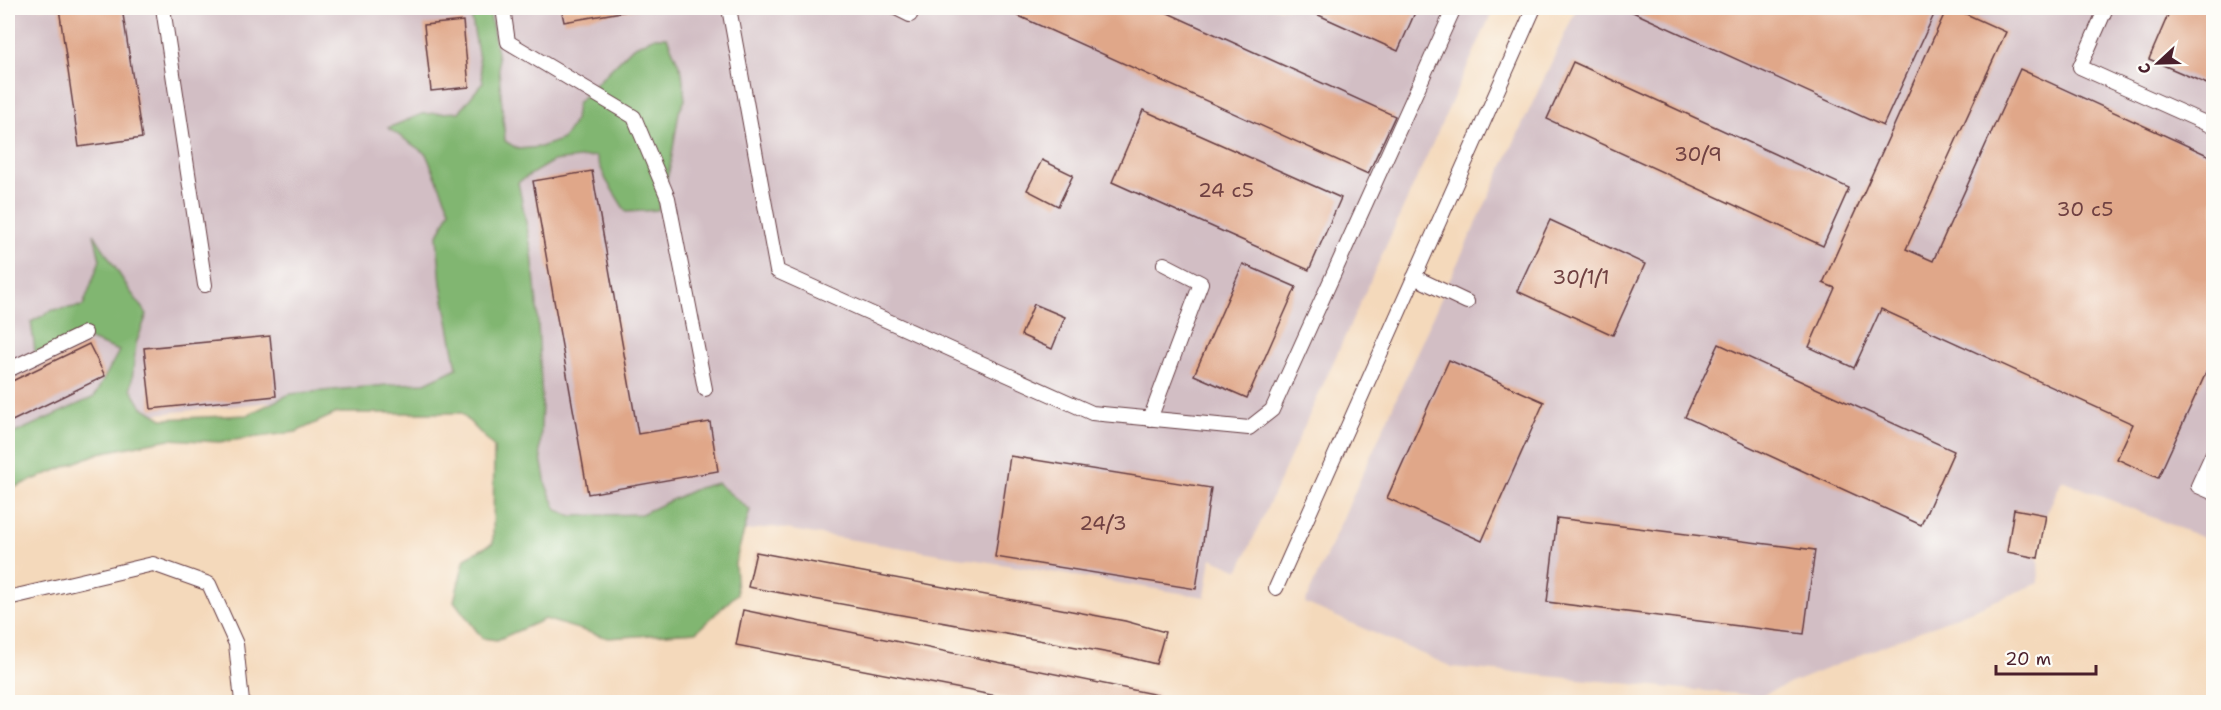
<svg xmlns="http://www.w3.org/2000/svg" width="2221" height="710" font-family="'Shantell Sans',sans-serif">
  <rect width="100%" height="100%" fill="#fdfcf7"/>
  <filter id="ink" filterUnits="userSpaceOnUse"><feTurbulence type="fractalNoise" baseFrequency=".0167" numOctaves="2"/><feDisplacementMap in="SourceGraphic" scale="12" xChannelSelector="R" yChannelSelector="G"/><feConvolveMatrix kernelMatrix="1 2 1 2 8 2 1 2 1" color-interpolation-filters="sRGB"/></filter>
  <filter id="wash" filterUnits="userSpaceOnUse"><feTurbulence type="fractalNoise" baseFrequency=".008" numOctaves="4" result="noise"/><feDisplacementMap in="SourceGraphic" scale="24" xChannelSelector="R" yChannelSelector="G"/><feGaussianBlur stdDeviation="1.35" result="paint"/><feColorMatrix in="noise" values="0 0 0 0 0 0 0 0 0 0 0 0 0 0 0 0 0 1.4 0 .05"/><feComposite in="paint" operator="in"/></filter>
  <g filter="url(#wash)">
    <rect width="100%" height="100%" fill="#f4d9bb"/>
    <path fill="#d2bec4" d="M8 8H1494L1239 570 1211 558 1205 597 773 527 538 559 517 406 349 394 69 423 8 456Z
      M1577 8H2213V542L2062 480 2046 515 2038 558 2039 583 1759 696 1452 667 1305 603 1444 292Z"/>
    <path fill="#81b671" stroke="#666a4e" stroke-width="1.5" d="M470 8H489L498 59 505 141 518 149 541 147 563 139 575 120 577 103 633 47 655 37H667L682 72 685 100 679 112 670 167 658 210 626 212 606 180 596 156 553 161 518 182 532 253 537 305 542 402 540 452 546 485 557 510 572 516 641 514 698 488 717 483 750 510 735 563 737 594 696 632 608 638 545 619 497 640 482 638 454 601 465 558 493 543 494 447 461 413H337L296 432 219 442 169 439 99 453 8 490V436L94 397 119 351 80 336 36 358 31 322 53 310 83 306 100 260 94 234 130 291 147 314 136 344 131 389 141 406 162 419 247 415 290 394 398 384 425 383 457 368 441 284 437 237 450 210 426 154 388 128 422 114 459 112 483 82Z"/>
    <g id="blocks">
      <path fill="#e0a789" d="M59 8H122L142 138 79 147Z
        M561 8H638V9L564 22Z
        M1001 8H1157L1395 116 1368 174Z
        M1303 8H1417L1398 51Z
        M1624 8H1937L1883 126Z
        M1947 8H1953L2006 32 1906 249 1933 261 2020 69 2214 158V355L2158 478 2117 459 2133 424 1881 309 1854 368 1809 347 1835 288 1823 283Z
        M2171 8H2214V87L2149 59Z
        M463 21 469 87 431 91 424 25Z
        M1573 62 1849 188 1823 246 1547 119Z
        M1143 110 1341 198 1309 270 1112 182Z
        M1042 160 1073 175 1058 206 1027 190Z
        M592 171 638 434 710 422 718 471 588 494 533 181Z
        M1550 220 1645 264 1613 335 1517 291Z
        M1243 264 1296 287 1247 398 1194 375Z
        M1034 304 1065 317 1052 349 1021 335Z
        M270 336 276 396 151 409 144 348Z
        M89 344 105 376 8 423V383Z
        M1719 344 1954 451 1921 525 1685 417Z
        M1449 360 1544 402 1482 541 1387 498Z
        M1010 456 1211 488 1196 589 995 557Z
        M2014 509 2046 515 2038 558 2007 552Z
        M1557 518 1815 550 1804 634 1547 602Z
        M756 552 1125 621 1165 632 1156 664 1115 654 748 587Z
        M743 610 1158 695 1156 702H1027L736 645Z"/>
    </g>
  </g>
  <g filter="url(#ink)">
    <use href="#blocks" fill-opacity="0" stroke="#643b41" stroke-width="1.5"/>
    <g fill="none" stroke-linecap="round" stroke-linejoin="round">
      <defs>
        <path id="lane" d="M163 8 205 285
          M503 8 508 42 634 117 668 198 705 389
          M729 8 777 271 1092 413 1249 428 1272 410 1454 8
          M896 8 910 15 913 8
          M2106 8 2080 67 2214 127
          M1414 277 1467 302
          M8 370 85 333
          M1150 419 1201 283 1164 264
          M2214 451 2198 486 2214 493
          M1276 588 1534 8
          M8 598 153 564 209 584 236 644 242 702"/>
      </defs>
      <use href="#lane" stroke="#643b41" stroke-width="16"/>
      <use href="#lane" stroke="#fff" stroke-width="14"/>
    </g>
  </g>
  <g text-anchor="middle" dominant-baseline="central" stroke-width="6" stroke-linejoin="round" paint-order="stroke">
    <g font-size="20" fill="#704142">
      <text x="1698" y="154">30/9</text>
      <text x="1226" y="190">24 с5</text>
      <text x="2085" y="209">30 с5</text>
      <text x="1581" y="277">30/1/1</text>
      <text x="1103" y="523">24/3</text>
    </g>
  </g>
  <rect width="2221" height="710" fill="none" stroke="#fdfcf7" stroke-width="30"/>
  <g transform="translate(2158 63) rotate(248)" stroke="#fdfcf7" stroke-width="4.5" paint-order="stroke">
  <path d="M0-4.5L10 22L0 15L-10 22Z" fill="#4a1f2b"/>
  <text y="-9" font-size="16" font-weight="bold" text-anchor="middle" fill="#4a1f2b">С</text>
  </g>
  <path d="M1996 665v9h100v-9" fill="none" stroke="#4a1f2b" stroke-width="3"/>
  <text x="2005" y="665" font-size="18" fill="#4a1f2b" stroke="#fdfcf7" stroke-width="4.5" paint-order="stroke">20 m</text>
</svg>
